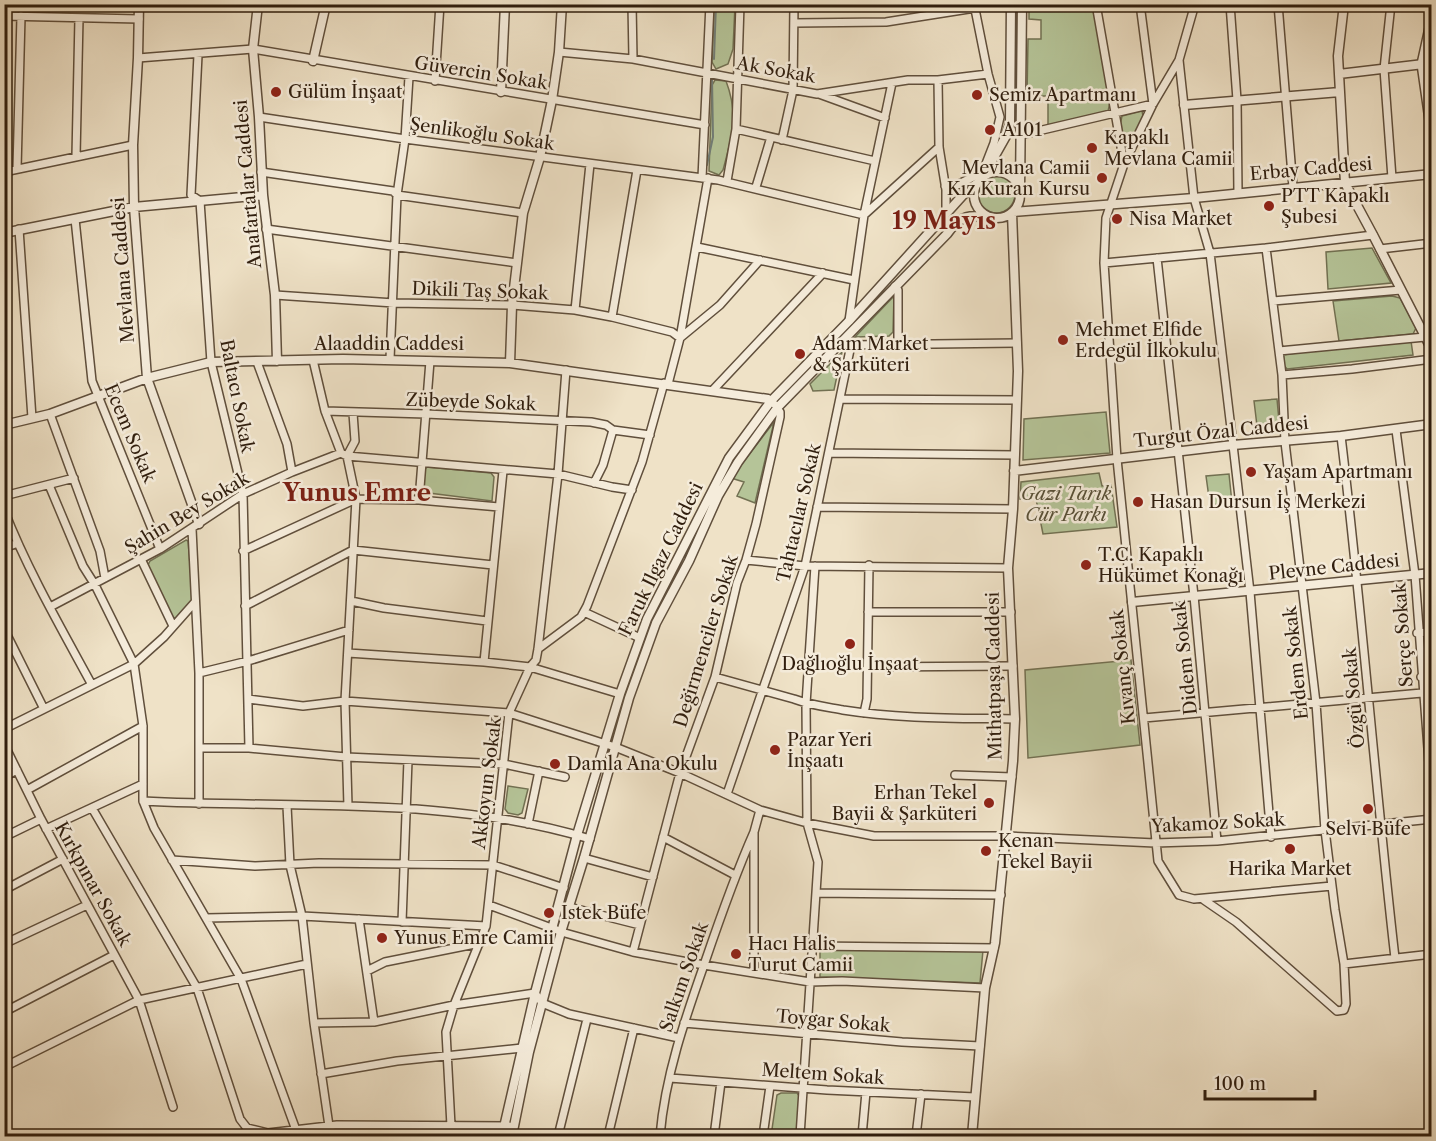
<svg xmlns="http://www.w3.org/2000/svg" width="1436" height="1141" font-family="'Libre Caslon Text',serif">
  <rect width="100%" height="100%" fill="#efe2c7"/>
  <filter id="stains"><feTurbulence type="fractalNoise" baseFrequency=".00333" numOctaves="4"/><feColorMatrix values="0 0 0 0 .2 0 0 0 0 .09 0 0 0 0 .02 0 0 0 .5 -.17"/></filter>
  <radialGradient id="worn" r=".72"><stop offset=".6" stop-color="#630" stop-opacity="0"/><stop offset="1" stop-color="#630" stop-opacity=".3"/></radialGradient>
  <path fill="#b5c498" stroke="#727153" stroke-width="1.5" d="M1055 4 1094 5 1110 103 1108 111 1048 125V96H1027L1028 39H1041V20L1029 19V6Z
    M714 5H735L733 49 728 64 716 69 712 62Z
    M715 80 726 81C739 115 732 137 723 170L719 175 709 171 712 85Z
    M1142 111 1143 116 1128 152H1126L1120 125 1122 116Z
    M977 194a19 19 0 1 1 38 0a19 19 0 1 1-38 0Z
    M1372 248 1391 283 1328 289 1326 252Z
    M894 296 893 332 889 336 855 337Z
    M1392 296 1400 298 1416 328 1413 334 1339 341 1333 301Z
    M1411 341 1413 355 1287 369 1282 363V355L1348 346Z
    M842 352 834 390 813 391 810 384Z
    M1277 399 1280 432 1258 434 1254 401Z
    M1106 412 1110 453 1023 460 1024 419Z
    M774 422 755 503 737 496 744 482 731 478Z
    M427 467 491 473 494 477 492 501 421 492 424 470Z
    M1099 473 1102 486 1111 485 1117 527 1043 534 1036 499H1020L1021 482Z
    M1229 474 1232 503 1210 505 1206 476Z
    M186 540 188 541 193 600 176 619 171 618 148 565 150 561Z
    M1131 660 1140 745 1028 758 1025 670Z
    M508 786 528 789 522 813 518 815 508 813 505 809Z
    M820 949 983 950 980 983 820 977Z
    M781 1093H797L800 1097 796 1136H771L777 1095Z"/>
  <g fill="none" stroke-linecap="round" stroke-linejoin="round">
    <path stroke="#717d77" stroke-width="2" d="M714 59 716 4
      M707 165 713 137 712 78"/>
    <defs>
      <path id="minor" d="M632 4 633 59
        M974 4 988 74 1000 117 994 143 980 179
        M1096 4 1124 164
        M1195 4 1179 60 1194 198 1210 253 1233 445 1250 592 1271 837
        M1230 4 1237 100 1238 193
        M1278 4 1293 187
        M1391 4 1384 69 1392 178
        M1432 14 1421 64 1432 141
        M4 16 139 19
        M795 23 886 22 975 8
        M559 52 633 59 817 94 908 80H938L988 74
        M198 55 191 195 200 201 211 362 243 494 249 748
        M138 58 253 49 705 125
        M1179 60 1153 104 1124 164 1106 218 1104 263 1117 459 1158 861 1179 895 1194 899 1332 886
        M938 80 939 147 946 190V213
        M435 81 440 4
        M819 94 885 118
        M259 117 405 139 718 180 864 215 939 147
        M736 129 875 161
        M1021 135 1153 104 1140 4
        M782 140 793 90 794 4
        M76 156 79 18
        M17 169 21 16
        M4 172 133 145
        M261 172 393 191 397 195 523 213
        M702 178 710 4
        M727 181 736 129 740 4
        M945 186H955L981 173
        M756 187 771 137
        M75 219 92 381 160 549
        M19 229 32 418
        M266 229 517 263
        M697 247 854 280
        M1380 249 1432 243
        M1157 258 1194 596 1217 841
        M1104 263 1266 248 1373 235
        M895 286 898 290V344
        M275 295 394 303 512 305 575 310 612 317 672 332 680 338 720 305 760 260
        M1273 301 1401 290
        M575 310 590 164
        M612 317 637 170
        M849 321 864 215 892 83
        M851 345 1017 343
        M1279 351 1425 337
        M390 359 397 195 405 139 409 77
        M313 360 325 411 341 453
        M257 362 287 444 292 472
        M1282 375 1352 369 1432 359
        M668 384 680 338 708 178
        M712 391 823 273
        M840 399 1017 400
        M325 411 426 414 591 422 606 425 613 430 650 435
        M50 414 100 551 105 578
        M1396 430 1415 575 1432 802
        M1341 436C1362 610 1375 784 1395 958
        M830 453 1015 455
        M594 483 603 465 613 430
        M49 485 83 566 95 585 134 664 143 726V801L154 828 241 979 296 1130
        M4 496 74 478
        M419 500 430 361
        M817 507 1013 509
        M4 510C28 571 61 628 92 685
        M192 529 199 673V804
        M4 548 18 543
        M243 551 356 499 419 500 499 507
        M141 559 173 626
        M746 560 805 566 1008 568
        M351 601 384 608 487 621
        M245 606 353 550 493 565
        M50 607 160 549 243 494 292 472 341 453 347 456 558 474 612 487 632 490
        M584 612 640 638
        M868 612H1011
        M4 629 44 709
        M1417 633 1432 632
        M538 649 581 617 587 606 642 462 664 383
        M348 653 484 662 530 667 620 694
        M484 662 503 471
        M868 667 1013 666
        M199 673 248 661 349 630
        M715 677 794 699C810 705 827 707 843 710 900 719 958 718 1015 719
        M1421 677 1432 676
        M248 699 303 706 345 701 509 713 615 747 680 773 760 810 807 823 874 836H1007L1155 843 1217 841 1432 819
        M864 713 867 699 869 565
        M1144 718 1422 693
        M4 729 134 664 164 637 195 602
        M4 744 41 819 139 1000 173 1107
        M199 748H249L346 757 504 764 565 777
        M955 775 1012 777
        M4 777 17 770
        M27 790 143 726
        M727 794 805 566 851 345 844 340
        M143 801C292 809 446 795 590 839
        M287 806 290 865 302 916 314 1023 329 1126
        M348 806 345 701 356 499 347 456 355 441 353 413
        M92 808 197 988 240 1119 247 1128 268 1133 337 1125 509 1126
        M528 824 539 771
        M46 829 143 784
        M4 837 41 819
        M663 837 735 875
        M584 858 653 877
        M172 860 255 866 319 863 493 865 564 888
        M4 890 63 859
        M816 893 1001 895
        M1204 900 1236 922 1337 1011 1344 1010 1346 1004 1344 964 1335 910 1325 830 1316 703 1285 442 1282 375 1266 248
        M489 905 565 933 633 952 704 965 810 982 842 981 985 988
        M569 907 640 925
        M206 918 302 916 486 926
        M359 919 374 1022
        M402 922 408 760
        M4 944 87 905
        M812 946 994 948
        M633 952 680 773 715 677 737 583 746 560 756 524 780 417V412L777 408
        M1344 964 1432 954
        M367 971 385 962 480 943
        M754 973V832L760 810
        M4 1012 114 955
        M314 1023 374 1022 454 1005 535 993 542 1003 569 1014 679 1038
        M684 1023 902 1042 980 1046
        M4 1057 9 1065
        M4 1067 139 1000 307 964
        M321 1074 397 1061 522 1048
        M670 1078 827 1090 975 1097
        M451 1126 446 1032 454 1005 486 926 509 713 530 667 536 660 538 649 558 474 566 370
        M430 1136 434 1126
        M558 1136 587 1019
        M608 1136 634 1028
        M660 1136C665 1076 685 1019 705 962 720 918 735 875 754 832
        M714 1136 721 1082
        M763 1136 770 1086
        M800 1136 818 862 807 823 806 704 815 566
        M862 1136 866 1092
        M916 1136 921 1094"/>
      <path id="tertiary" d="M139 4 138 58 133 145 134 207 147 378 199 524
        M258 4 253 49 259 117 263 195 275 295 277 361
        M1344 4 1338 56 1345 183 1373 235 1432 350
        M313 61 326 4
        M1339 74 1432 63
        M501 92 505 4
        M1184 105 1340 92
        M974 195a23 23 0 1 1 46 0a23 23 0 1 1-46 0Z
        M984 175 1006 136 1010 124 1011 4
        M1020 190 1022 4
        M1013 212 1194 198 1432 174
        M4 233 134 207 263 195
        M510 363 512 305 523 213 540 157 552 100 559 52 562 4
        M4 425 50 414 147 378 211 362 343 359 510 363 768 399 773 403
        M1014 471 1233 445 1341 436 1432 424
        M1132 602 1432 573
        M502 1136 535 993 577 835 620 694 647 619 729 458 771 401 849 321 963 195 976 184
        M512 1136 529 1052 561 932 584 858 629 698 656 623 689 561 718 496 738 462 777 408 947 234C961 214 969 215 992 218
        M972 1136 985 988 995 943 1013 761 1015 719 1008 568 1013 509 1018 371 1012 213"/>
    </defs>
    <use href="#minor" stroke="#604f3c" stroke-width="10"/>
    <use href="#tertiary" stroke="#604f3c" stroke-width="11"/>
    <use href="#minor" stroke="#f5ecdb" stroke-width="7"/>
    <use href="#tertiary" stroke="#f5ecdb" stroke-width="8"/>
  </g>
  <g fill="#8f2418" stroke="#f5ecdb" stroke-width="2">
    <circle cx="276" cy="92" r="6"/>
    <circle cx="977" cy="95" r="6"/>
    <circle cx="990" cy="130" r="6"/>
    <circle cx="1092" cy="148" r="6"/>
    <circle cx="1102" cy="178" r="6"/>
    <circle cx="1269" cy="206" r="6"/>
    <circle cx="1117" cy="219" r="6"/>
    <circle cx="1063" cy="340" r="6"/>
    <circle cx="800" cy="354" r="6"/>
    <circle cx="1251" cy="472" r="6"/>
    <circle cx="1138" cy="502" r="6"/>
    <circle cx="1086" cy="565" r="6"/>
    <circle cx="850" cy="644" r="6"/>
    <circle cx="775" cy="750" r="6"/>
    <circle cx="555" cy="764" r="6"/>
    <circle cx="989" cy="803" r="6"/>
    <circle cx="1368" cy="809" r="6"/>
    <circle cx="1290" cy="849" r="6"/>
    <circle cx="986" cy="851" r="6"/>
    <circle cx="549" cy="913" r="6"/>
    <circle cx="382" cy="938" r="6"/>
    <circle cx="736" cy="954" r="6"/>
  </g>
  <g text-anchor="middle" dominant-baseline="central" stroke-width="5" stroke-linejoin="round" paint-order="stroke">
    <g font-size="18" fill="#301e0e" stroke="#f5ecdb">
      <text transform="translate(776 70) rotate(10)">Ak Sokak</text>
      <text transform="translate(481 73) rotate(9)">Güvercin Sokak</text>
      <text transform="translate(482 134) rotate(8)">Şenlikoğlu Sokak</text>
      <text transform="translate(1311 169) rotate(-5)">Erbay Caddesi</text>
      <text transform="translate(248 184) rotate(-95)">Anafartalar Caddesi</text>
      <text transform="translate(123 270) rotate(-94)">Mevlana Caddesi</text>
      <text transform="translate(480 291) rotate(2)">Dikili Taş Sokak</text>
      <text x="389" y="344">Alaaddin Caddesi</text>
      <text transform="translate(237 396) rotate(79)">Baltacı Sokak</text>
      <text transform="translate(471 402) rotate(2)">Zübeyde Sokak</text>
      <text transform="translate(1221 432) rotate(-6)">Turgut Özal Caddesi</text>
      <text transform="translate(130 433) rotate(67)">Ecem Sokak</text>
      <text transform="translate(187 513) rotate(-31)">Şahin Bey Sokak</text>
      <text transform="translate(799 513) rotate(-77)">Tahtacılar Sokak</text>
      <text transform="translate(661 559) rotate(-64)">Faruk Ilgaz Caddesi</text>
      <text transform="translate(1334 567) rotate(-6)">Plevne Caddesi</text>
      <text transform="translate(1403 635) rotate(-94)">Serçe Sokak</text>
      <text transform="translate(706 641) rotate(-73)">Değirmenciler Sokak</text>
      <text transform="translate(1185 658) rotate(-96)">Didem Sokak</text>
      <text transform="translate(1296 663) rotate(-96)">Erdem Sokak</text>
      <text transform="translate(1123 667) rotate(-96)">Kıvanç Sokak</text>
      <text transform="translate(994 676) rotate(-91)">Mithatpaşa Caddesi</text>
      <text transform="translate(1354 698) rotate(-95)">Özgü Sokak</text>
      <text transform="translate(487 783) rotate(-83)">Akkoyun Sokak</text>
      <text transform="translate(1218 823) rotate(-3)">Yakamoz Sokak</text>
      <text transform="translate(93 884) rotate(61)">Kırkpınar Sokak</text>
      <text transform="translate(684 977) rotate(-71)">Salkım Sokak</text>
      <text transform="translate(833 1021) rotate(5)">Toygar Sokak</text>
      <text transform="translate(823 1074) rotate(4)">Meltem Sokak</text>
    </g>
    <g font-size="18" fill="#301e0e" stroke="#f5ecdb" text-anchor="start">
      <text x="288" y="92">Gülüm İnşaat</text>
      <text x="989" y="95">Semiz Apartmanı</text>
      <text x="1002" y="130">A101</text>
      <text x="1104" y="138">Kapaklı<tspan x="1104" dy="21">Mevlana Camii</tspan></text>
      <text x="1090" y="168" text-anchor="end">Mevlana Camii<tspan x="1090" dy="21">Kız Kuran Kursu</tspan></text>
      <text x="1281" y="196">PTT Kapaklı<tspan x="1281" dy="21">Şubesi</tspan></text>
      <text x="1129" y="219">Nisa Market</text>
      <text x="1075" y="330">Mehmet Elfide<tspan x="1075" dy="21">Erdegül İlkokulu</tspan></text>
      <text x="812" y="344">Adam Market<tspan x="812" dy="21">&amp; Şarküteri</tspan></text>
      <text x="1263" y="472">Yaşam Apartmanı</text>
      <text x="1150" y="502">Hasan Dursun İş Merkezi</text>
      <text x="1098" y="555">T.C. Kapaklı<tspan x="1098" dy="21">Hükümet Konağı</tspan></text>
      <text x="850" y="664" text-anchor="middle">Dağlıoğlu İnşaat</text>
      <text x="787" y="740">Pazar Yeri<tspan x="787" dy="21">İnşaatı</tspan></text>
      <text x="567" y="764">Damla Ana Okulu</text>
      <text x="977" y="793" text-anchor="end">Erhan Tekel<tspan x="977" dy="21">Bayii &amp; Şarküteri</tspan></text>
      <text x="1368" y="829" text-anchor="middle">Selvi Büfe</text>
      <text x="998" y="841">Kenan<tspan x="998" dy="21">Tekel Bayii</tspan></text>
      <text x="1290" y="869" text-anchor="middle">Harika Market</text>
      <text x="561" y="913">Istek Büfe</text>
      <text x="394" y="938">Yunus Emre Camii</text>
      <text x="748" y="944">Hacı Halis<tspan x="748" dy="21">Turut Camii</tspan></text>
    </g>
    <g font-size="18" font-style="italic" fill="#585037" stroke="#f5ecdb">
      <text x="1066" y="494">Gazi Tarık<tspan x="1066" dy="21">Cür Parkı</tspan></text>
    </g>
    <g font-size="24" font-weight="bold" fill="#7a1f14" stroke="#f5ecdb">
      <text x="944" y="220">19 Mayıs</text>
      <text x="357" y="492">Yunus Emre</text>
    </g>
  </g>
  <rect width="1436" height="1141" fill="none" stroke="#efe2c7" stroke-width="24"/>
  <rect x="6" y="6" width="1424" height="1129" fill="none" stroke="#301e0e" stroke-width="3"/>
  <rect x="12" y="12" width="1412" height="1117" fill="none" stroke="#301e0e" stroke-width="1.5"/>
  <path d="M1205 1090v9h110v-9" fill="none" stroke="#301e0e" stroke-width="3"/>
  <text x="1214" y="1090" font-size="18" fill="#301e0e" stroke="#f5ecdb" stroke-width="4.5" paint-order="stroke">100 m</text>
  <rect width="100%" height="100%" filter="url(#stains)"/>
  <rect width="100%" height="100%" fill="url(#worn)"/>
</svg>
